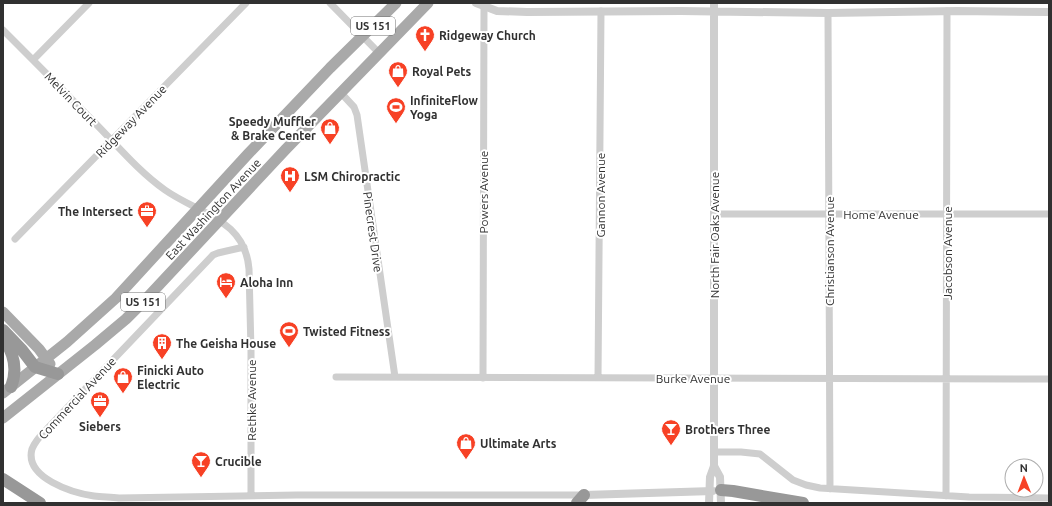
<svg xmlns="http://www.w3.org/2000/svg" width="1052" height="506" font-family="Ubuntu,sans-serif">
  <rect width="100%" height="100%" fill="#fff"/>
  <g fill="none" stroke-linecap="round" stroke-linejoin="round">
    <path stroke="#cecece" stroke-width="7" d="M330 3 379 53
      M828 13 830 489
      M3 30C33 60 63 90 93 121 116 144 138 171 165 190 199 214 245 219 249 269L251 351V495
      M33 60 89 3
      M341 93 354 107 357 115 395 377
      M714 214H1049
      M15 239 246 3
      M244 247 218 253 213 255 47 429C41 435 35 441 32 449 24 478 73 493 94 496 102 497 110 497 119 498L297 495H584
      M336 377 1049 379
      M483 378 484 6
      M598 378 601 11
      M714 452H741L760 454 793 480 806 485 820 488 969 497 1049 498
      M946 496 947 11"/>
    <path stroke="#cecece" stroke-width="8" d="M476 3 497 11 527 12 681 11 828 13 957 11 1049 12
      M714 466 720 477 721 503
      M584 495 713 491
      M709 503 710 477 714 466V3"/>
    <path stroke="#a9a9a9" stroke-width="11" d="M3 312 39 349 50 364
      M3 393 67 342 116 298 248 154 330 68 396 3
      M3 418 95 345 126 319 145 300 286 149 428 3"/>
    <path stroke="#989898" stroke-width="12" d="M3 330 22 350 35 367 58 374
      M3 338C14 353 18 369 11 387
      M3 479 40 503
      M721 490 733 491 803 503
      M577 503 584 495"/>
  </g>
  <defs>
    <symbol id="church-pin" viewBox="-11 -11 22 30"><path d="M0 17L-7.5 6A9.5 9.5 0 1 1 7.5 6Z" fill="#f74125" stroke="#fff"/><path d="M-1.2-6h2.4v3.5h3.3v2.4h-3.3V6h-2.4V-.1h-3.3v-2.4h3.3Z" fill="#fff"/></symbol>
    <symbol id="shop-pin" viewBox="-11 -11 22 30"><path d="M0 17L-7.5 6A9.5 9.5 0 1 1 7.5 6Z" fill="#f74125" stroke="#fff"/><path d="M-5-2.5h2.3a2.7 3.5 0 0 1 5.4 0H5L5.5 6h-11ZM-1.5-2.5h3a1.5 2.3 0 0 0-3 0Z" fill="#fff"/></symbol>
    <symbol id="stadium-pin" viewBox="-11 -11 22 30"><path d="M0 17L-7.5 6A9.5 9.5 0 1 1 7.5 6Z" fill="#f74125" stroke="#fff"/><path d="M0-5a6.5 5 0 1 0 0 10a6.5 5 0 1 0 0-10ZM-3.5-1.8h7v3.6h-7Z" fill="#fff"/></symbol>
    <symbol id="hospital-pin" viewBox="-11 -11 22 30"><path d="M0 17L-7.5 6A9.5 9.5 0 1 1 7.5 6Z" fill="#f74125" stroke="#fff"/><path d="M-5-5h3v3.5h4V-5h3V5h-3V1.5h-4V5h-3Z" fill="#fff"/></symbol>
    <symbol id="office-pin" viewBox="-11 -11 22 30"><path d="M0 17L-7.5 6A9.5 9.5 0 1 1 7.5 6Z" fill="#f74125" stroke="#fff"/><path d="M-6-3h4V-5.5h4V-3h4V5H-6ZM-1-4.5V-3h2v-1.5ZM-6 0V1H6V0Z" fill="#fff"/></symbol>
    <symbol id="hotel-pin" viewBox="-11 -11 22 30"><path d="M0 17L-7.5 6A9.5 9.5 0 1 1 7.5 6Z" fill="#f74125" stroke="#fff"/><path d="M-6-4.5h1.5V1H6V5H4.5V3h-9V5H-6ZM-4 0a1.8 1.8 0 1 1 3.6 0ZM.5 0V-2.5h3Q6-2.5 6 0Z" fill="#fff"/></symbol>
    <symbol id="building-pin" viewBox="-11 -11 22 30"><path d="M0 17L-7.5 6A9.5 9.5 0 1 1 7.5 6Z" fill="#f74125" stroke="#fff"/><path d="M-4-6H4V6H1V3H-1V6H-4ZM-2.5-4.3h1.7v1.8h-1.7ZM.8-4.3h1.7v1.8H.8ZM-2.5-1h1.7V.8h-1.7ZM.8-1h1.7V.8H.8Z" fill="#fff"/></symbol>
    <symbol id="bar-pin" viewBox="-11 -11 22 30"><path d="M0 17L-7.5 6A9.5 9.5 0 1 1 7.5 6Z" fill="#f74125" stroke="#fff"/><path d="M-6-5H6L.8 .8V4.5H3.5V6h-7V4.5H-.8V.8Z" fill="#fff"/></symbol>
  </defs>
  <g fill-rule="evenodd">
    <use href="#church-pin" x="414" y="24" width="22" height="30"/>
    <use href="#shop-pin" x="387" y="60" width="22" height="30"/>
    <use href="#stadium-pin" x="385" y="96" width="22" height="30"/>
    <use href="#shop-pin" x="319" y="117" width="22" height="30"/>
    <use href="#hospital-pin" x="279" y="165" width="22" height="30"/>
    <use href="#office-pin" x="136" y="200" width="22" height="30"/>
    <use href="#hotel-pin" x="215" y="271" width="22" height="30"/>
    <use href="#stadium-pin" x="278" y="320" width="22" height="30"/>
    <use href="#building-pin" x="151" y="332" width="22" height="30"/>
    <use href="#shop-pin" x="112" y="366" width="22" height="30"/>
    <use href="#office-pin" x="89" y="390" width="22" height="30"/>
    <use href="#bar-pin" x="660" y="418" width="22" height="30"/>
    <use href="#shop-pin" x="455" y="432" width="22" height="30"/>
    <use href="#bar-pin" x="190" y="450" width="22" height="30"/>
  </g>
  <g text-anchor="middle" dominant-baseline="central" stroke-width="4" stroke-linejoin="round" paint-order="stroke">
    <g fill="#fff" stroke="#6f6f6f" stroke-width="1">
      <rect x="351" y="17" width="44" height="18" rx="3"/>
      <rect x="121" y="293" width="44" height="18" rx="3"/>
    </g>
    <g font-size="11" font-weight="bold" fill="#313131">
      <text x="373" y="26">US 151</text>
      <text x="143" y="302">US 151</text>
    </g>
    <g font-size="12" font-weight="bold" fill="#313131" stroke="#fff" text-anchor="start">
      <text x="439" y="35">Ridgeway Church</text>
      <text x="412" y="71">Royal Pets</text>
      <text x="410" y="100">InfiniteFlow<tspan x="410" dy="14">Yoga</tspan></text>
      <text x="316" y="121" text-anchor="end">Speedy Muffler<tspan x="316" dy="14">&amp; Brake Center</tspan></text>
      <text x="304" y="176">LSM Chiropractic</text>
      <text x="133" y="211" text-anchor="end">The Intersect</text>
      <text x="240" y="282">Aloha Inn</text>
      <text x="303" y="331">Twisted Fitness</text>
      <text x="176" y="343">The Geisha House</text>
      <text x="137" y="370">Finicki Auto<tspan x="137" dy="14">Electric</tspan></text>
      <text x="100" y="426" text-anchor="middle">Siebers</text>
      <text x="685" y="429">Brothers Three</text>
      <text x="480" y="443">Ultimate Arts</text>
      <text x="215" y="461">Crucible</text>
    </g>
    <g font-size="12" fill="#313131" stroke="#fff">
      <text transform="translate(71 99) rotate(46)">Melvin Court</text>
      <text transform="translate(131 121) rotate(-46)">Ridgeway Avenue</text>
      <text transform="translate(483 192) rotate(-90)">Powers Avenue</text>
      <text transform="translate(600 195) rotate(-90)">Gannon Avenue</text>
      <text transform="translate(213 209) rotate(-47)">East Washington Avenue</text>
      <text x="881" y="214">Home Avenue</text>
      <text transform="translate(373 232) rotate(82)">Pinecrest Drive</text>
      <text transform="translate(714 235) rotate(-90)">North Fair Oaks Avenue</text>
      <text transform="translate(829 251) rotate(-90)">Christianson Avenue</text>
      <text transform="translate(947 253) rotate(-90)">Jacobson Avenue</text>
      <text x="693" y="378">Burke Avenue</text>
      <text transform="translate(77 398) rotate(-47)">Commercial Avenue</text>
      <text transform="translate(251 400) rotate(-90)">Rethke Avenue</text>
    </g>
  </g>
  <rect width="1052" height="506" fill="none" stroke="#313131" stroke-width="8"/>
  <g transform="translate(1024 478) rotate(359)"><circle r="19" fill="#ffffff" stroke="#adadad"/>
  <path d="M0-3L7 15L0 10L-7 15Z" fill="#f74125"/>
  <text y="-6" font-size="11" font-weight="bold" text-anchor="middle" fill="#313131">N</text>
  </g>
</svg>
